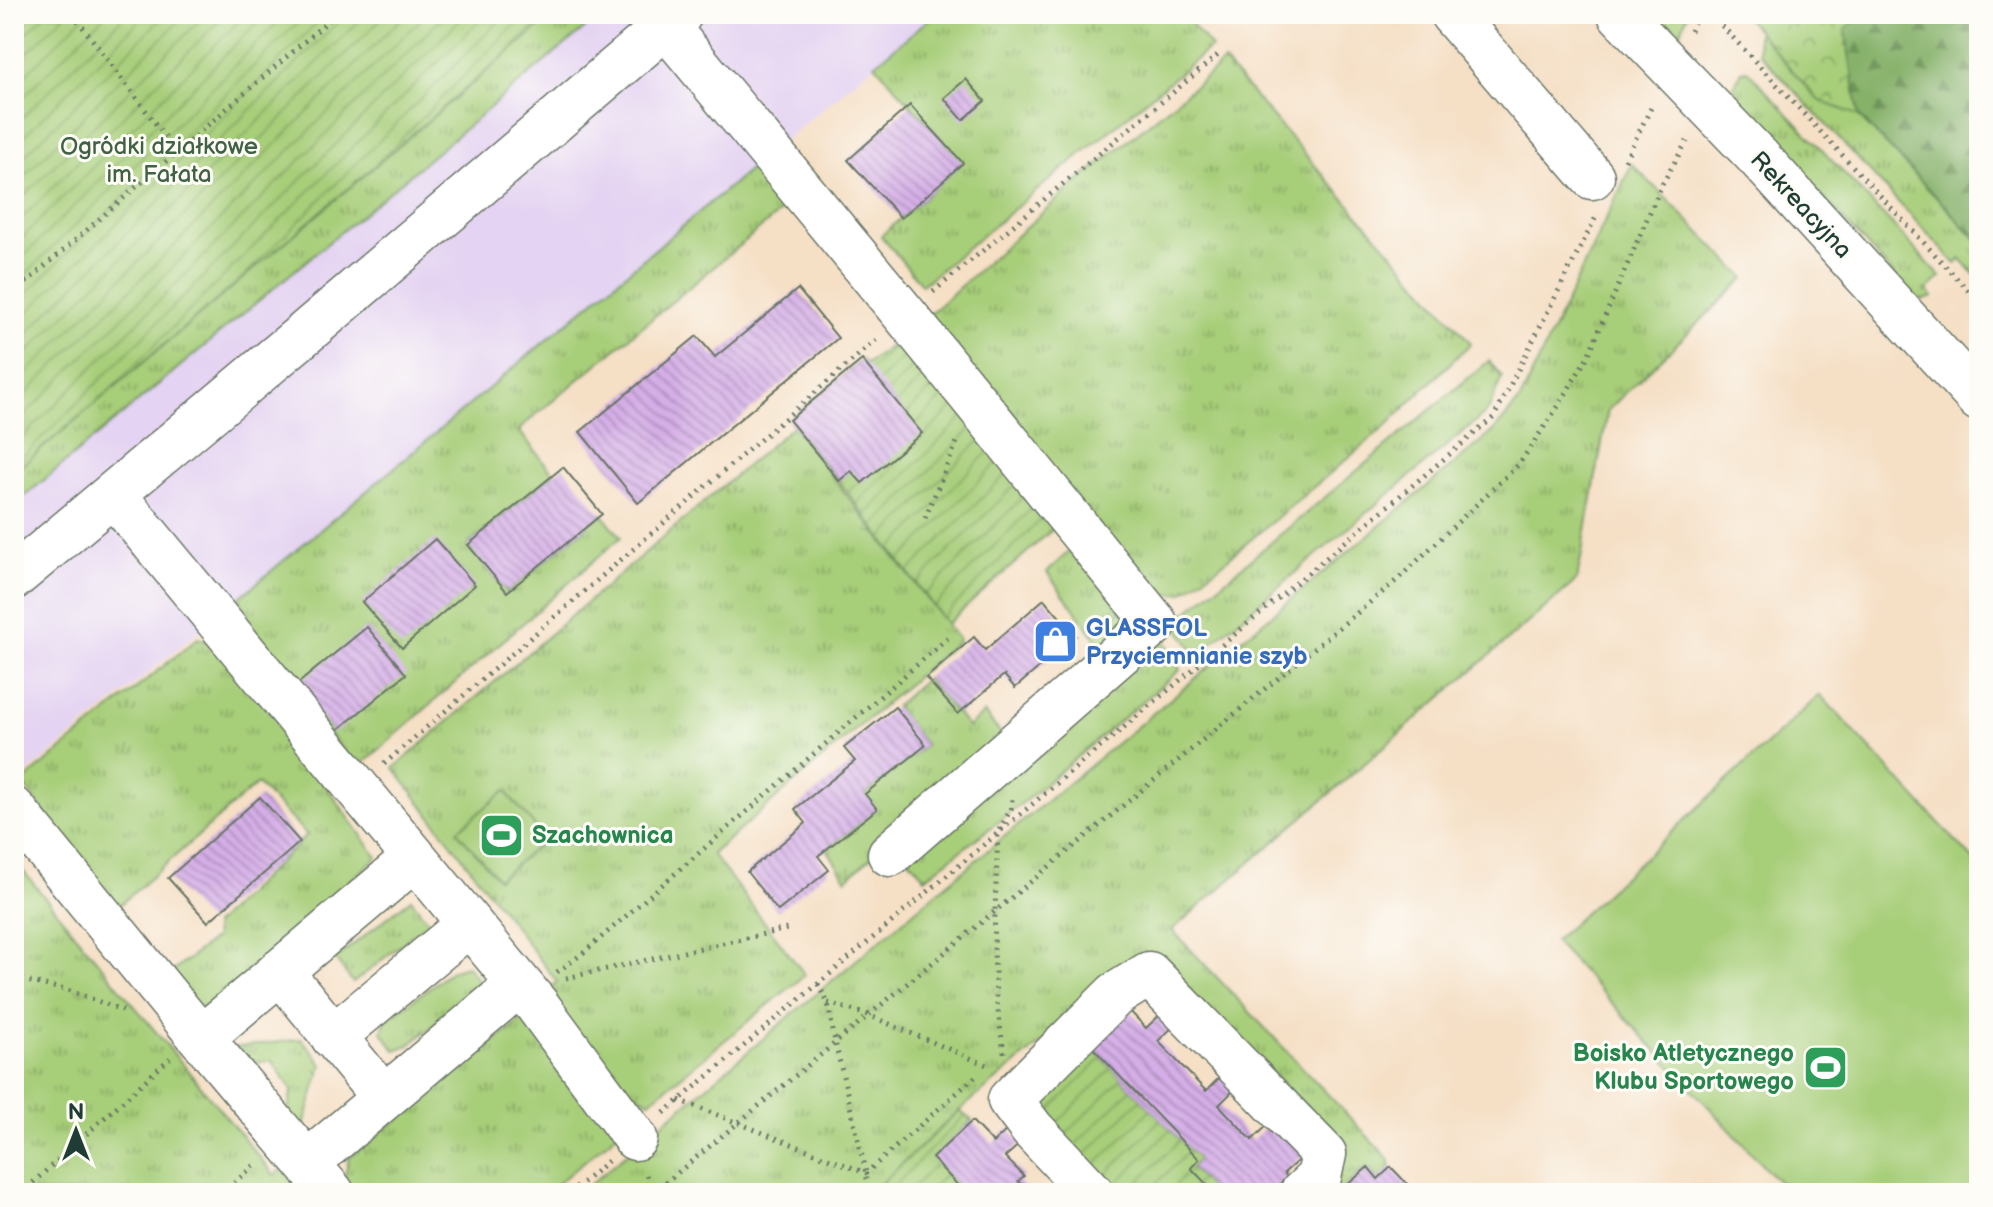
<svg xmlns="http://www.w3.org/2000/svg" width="1993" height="1207" font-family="'Balsamiq Sans',sans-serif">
  <defs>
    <pattern id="grass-tufts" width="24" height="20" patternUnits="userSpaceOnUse" patternTransform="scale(2)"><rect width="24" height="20" fill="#a7ce79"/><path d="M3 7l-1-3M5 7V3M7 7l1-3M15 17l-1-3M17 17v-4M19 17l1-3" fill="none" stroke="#87a864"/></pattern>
    <pattern id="forest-firs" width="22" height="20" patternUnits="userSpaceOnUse" patternTransform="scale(2)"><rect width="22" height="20" fill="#85b169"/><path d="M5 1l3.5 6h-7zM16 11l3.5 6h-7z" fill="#6c9157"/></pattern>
    <pattern id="park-crowns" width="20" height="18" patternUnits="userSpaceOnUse" patternTransform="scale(2)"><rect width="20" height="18" fill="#a7ce79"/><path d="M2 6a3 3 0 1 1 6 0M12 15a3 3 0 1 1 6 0" fill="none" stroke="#87a864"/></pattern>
    <pattern id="garden-furrows" width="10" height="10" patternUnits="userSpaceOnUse" patternTransform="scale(2)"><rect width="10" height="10" fill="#a7ce79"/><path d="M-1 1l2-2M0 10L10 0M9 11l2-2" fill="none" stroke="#87a864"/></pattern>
    <pattern id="building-back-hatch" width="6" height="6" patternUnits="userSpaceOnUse" patternTransform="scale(2)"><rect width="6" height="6" fill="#d5aee7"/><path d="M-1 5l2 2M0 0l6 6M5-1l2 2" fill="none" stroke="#ac8fbc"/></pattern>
  </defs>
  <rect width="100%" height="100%" fill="#fdfcf7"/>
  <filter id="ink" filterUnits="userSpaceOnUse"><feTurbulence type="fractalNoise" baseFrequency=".0125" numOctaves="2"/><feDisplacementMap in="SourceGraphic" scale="16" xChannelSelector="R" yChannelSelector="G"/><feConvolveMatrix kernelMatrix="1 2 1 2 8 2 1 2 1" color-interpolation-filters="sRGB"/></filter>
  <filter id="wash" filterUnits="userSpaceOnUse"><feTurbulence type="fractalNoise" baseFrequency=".006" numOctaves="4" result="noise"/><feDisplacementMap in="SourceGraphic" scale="32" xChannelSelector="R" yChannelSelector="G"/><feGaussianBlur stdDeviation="1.8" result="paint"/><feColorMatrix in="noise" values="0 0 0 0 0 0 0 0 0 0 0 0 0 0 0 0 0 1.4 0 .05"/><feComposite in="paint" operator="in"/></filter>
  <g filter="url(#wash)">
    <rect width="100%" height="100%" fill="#f5dfc5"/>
    <path fill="#e4d3f2" d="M602 14H935L239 598 14 784V505Z"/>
    <path fill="url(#grass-tufts)" stroke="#638656" stroke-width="2" d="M554 14H602L14 505V472Z
      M935 14H1183L1211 47 922 285 881 236 962 163 875 64Z
      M1649 14H1688L1678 38Z
      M1862 14 1845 29 1859 116 1979 242V279L1961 259 1956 264 1759 53 1757 38 1759 32Z
      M1224 62 1471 343 1384 428 1218 567 1182 593 1155 595 925 318 1069 189Z
      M1747 70 1941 277 1927 290 1933 297 1924 300 1916 299 1774 144 1755 119 1730 93 1742 71Z
      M759 162 792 202 525 424 519 431 554 474 468 545 507 592 602 514 621 537 358 768 270 664 239 598Z
      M1632 164 1745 278 1608 410 1577 580 1172 930 1389 1159 1391 1167 1379 1179 1368 1167 1338 1193H1317L1340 1171 1347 1148 1150 953 960 1110 871 1193H580L929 899 1494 431 1520 400Z
      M1489 361 1502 377 1488 411 1197 655 1174 623Z
      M793 426 959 640 712 854 805 975 650 1101 625 1089 544 996 557 982 394 768Z
      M1076 545 1127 619 1106 652 1047 572Z
      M198 638 228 650 377 857 212 1006 194 1008 167 976 215 938 214 925 307 835 257 784 115 909 22 782Z
      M1164 638 1180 670 1025 801 925 878 904 853Z
      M926 678 968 727 984 713 1006 740 846 879 827 849 876 809 865 794 926 745 895 707Z
      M14 860 274 1175 288 1165 313 1193H14Z
      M411 899 429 922 353 983 335 959Z
      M467 966 478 980 476 990 408 1046 395 1050 382 1032 385 1021 453 970Z
      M529 1014 618 1133 546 1193H352L343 1184 349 1158Z
      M302 1039 322 1064 301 1136 286 1118 292 1090 272 1061 240 1063 232 1048Z"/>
    <path fill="url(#forest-firs)" stroke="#52774e" stroke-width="2" d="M1862 14H1979V242L1859 116 1845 29Z"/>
    <path fill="url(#park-crowns)" stroke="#638656" stroke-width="2" d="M1743 14H1862L1845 29 1859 116 1818 100Z"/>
    <path fill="url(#garden-furrows)" stroke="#638656" stroke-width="2" d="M14 14H554L14 472Z
      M905 336 1062 521 947 624 839 481 789 420 862 360 866 364Z
      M1089 1044 1199 1159 1191 1168 1215 1193H1115L1037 1107 1052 1076Z
      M960 1110 972 1121 933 1158 965 1193H875L873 1191Z"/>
    <path fill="#a7ce79" stroke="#638656" stroke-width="2" d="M1820 695 1979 866V1193H1789L1554 941Z
      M505 791 546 839 498 879 457 831Z"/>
    <g id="blocks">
      <path fill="url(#building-back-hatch)" d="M966 79 985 101 963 120 944 98Z
        M910 105 963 163 901 218 848 160Z
        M798 289 838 338 638 503 580 432 697 336 715 357Z
        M862 360 922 433 862 483 851 471 839 481 789 420Z
        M563 467 602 514 507 592 468 545Z
        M435 539 475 585 402 648 362 602Z
        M1044 599 1076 636 1015 688 1004 675 958 714 926 678 974 637 985 650Z
        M367 627 406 674 334 733 295 686Z
        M895 707 926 745 865 794 877 809 818 856 829 870 778 911 747 872 806 823 795 809 855 761 844 748Z
        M260 797 300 842 208 922 168 878Z
        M1127 1008 1146 1028 1163 1012 1175 1025 1158 1041 1206 1091 1220 1077 1233 1091 1219 1105 1252 1140 1272 1121 1304 1155 1284 1173 1287 1177 1271 1193H1215L1191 1168 1199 1159 1089 1044Z
        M972 1121 993 1143 1008 1129 1021 1143 1005 1157 1024 1176 1018 1181 1030 1193H965L932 1158Z
        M1368 1167 1378 1179 1391 1167 1410 1187 1403 1193H1338Z"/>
    </g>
  </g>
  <g filter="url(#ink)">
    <use href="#blocks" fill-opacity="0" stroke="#6a7667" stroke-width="2"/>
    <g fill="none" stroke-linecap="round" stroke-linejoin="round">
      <defs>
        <path id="minor" d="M1452 14 1592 177
          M1620 14 1759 158 1979 399
          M666 26 905 315 1155 623 890 854
          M113 494 537 1005 635 1138
          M14 577 304 334 680 14
          M14 810 201 1038 332 1193
          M280 971 384 1098
          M333 1037 469 924
          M201 1038 415 858
          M307 1163 519 984
          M1092 1193 1032 1129 1010 1100 1115 995 1149 974 1324 1154 1319 1177 1302 1193"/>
      </defs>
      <use href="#minor" stroke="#6a7667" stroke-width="47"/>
      <path stroke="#6a7667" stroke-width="5" stroke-dasharray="2 6" stroke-linecap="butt" d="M73 14 177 152
        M1711 14 1979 302
        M1690 31 1698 14
        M1625 160 1653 104
        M933 292 1218 55
        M14 293 336 14
        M925 518 957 442
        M384 764 876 340
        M557 972 582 954 948 638
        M14 978 70 991 127 1012
        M566 978 787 929
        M818 984 828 1003 835 1042 866 1173V1193
        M828 1003 868 1015 989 1066
        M1004 1053 996 997 994 950 995 910 998 832 1011 809 1012 799
        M679 1100 866 1173 976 1076
        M664 1113 1494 417 1597 215
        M14 1175 31 1193
        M646 1175 651 1193
        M27 1188 170 1058
        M222 1193 257 1163
        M570 1193 608 1161
        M653 1193 1397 580 1519 464 1559 405 1588 356 1662 184 1687 141"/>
      <use href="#minor" stroke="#fff" stroke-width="44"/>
    </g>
  </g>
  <defs>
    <symbol id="shop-square" viewBox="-11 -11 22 22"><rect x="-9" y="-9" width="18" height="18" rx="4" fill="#3f7fe0" stroke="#fdfcf7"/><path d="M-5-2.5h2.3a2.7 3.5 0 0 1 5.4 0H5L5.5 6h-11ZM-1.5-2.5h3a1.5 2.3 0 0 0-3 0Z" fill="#fff"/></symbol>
    <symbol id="stadium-square" viewBox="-11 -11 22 22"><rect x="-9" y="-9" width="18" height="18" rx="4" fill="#2e9e5b" stroke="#fdfcf7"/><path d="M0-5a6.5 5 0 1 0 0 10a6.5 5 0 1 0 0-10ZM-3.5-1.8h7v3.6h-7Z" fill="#fff"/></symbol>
  </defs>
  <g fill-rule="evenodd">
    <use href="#shop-square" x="1030" y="616" width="51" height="51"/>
    <use href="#stadium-square" x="476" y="810" width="51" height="51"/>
    <use href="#stadium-square" x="1800" y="1042" width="51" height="51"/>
  </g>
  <g text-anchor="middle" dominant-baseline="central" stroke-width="6" stroke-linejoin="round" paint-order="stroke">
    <g font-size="24" fill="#416145" stroke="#fdfcf7">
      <text x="159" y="146">Ogródki działkowe<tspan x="159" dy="28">im. Fałata</tspan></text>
    </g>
    <g font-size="24" fill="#1f3d34" stroke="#fdfcf7">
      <text transform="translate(1801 205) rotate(47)">Rekreacyjna</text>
    </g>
    <g font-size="24" font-weight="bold" fill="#366cbe" stroke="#fdfcf7" text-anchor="start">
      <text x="1086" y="628">GLASSFOL<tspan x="1086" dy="28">Przyciemnianie szyb</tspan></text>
    </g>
    <g font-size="24" font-weight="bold" fill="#27864d" stroke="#fdfcf7" text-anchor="start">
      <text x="532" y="835">Szachownica</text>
      <text x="1794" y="1053" text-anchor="end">Boisko Atletycznego<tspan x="1794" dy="28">Klubu Sportowego</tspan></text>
    </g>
  </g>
  <rect width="1993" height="1207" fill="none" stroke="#fdfcf7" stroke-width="48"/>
  <g transform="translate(76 1131)" stroke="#fdfcf7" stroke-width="6" paint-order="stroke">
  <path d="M0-6L14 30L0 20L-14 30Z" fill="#1f3d34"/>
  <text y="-12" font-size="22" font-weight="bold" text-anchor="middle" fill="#1f3d34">N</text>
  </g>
</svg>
